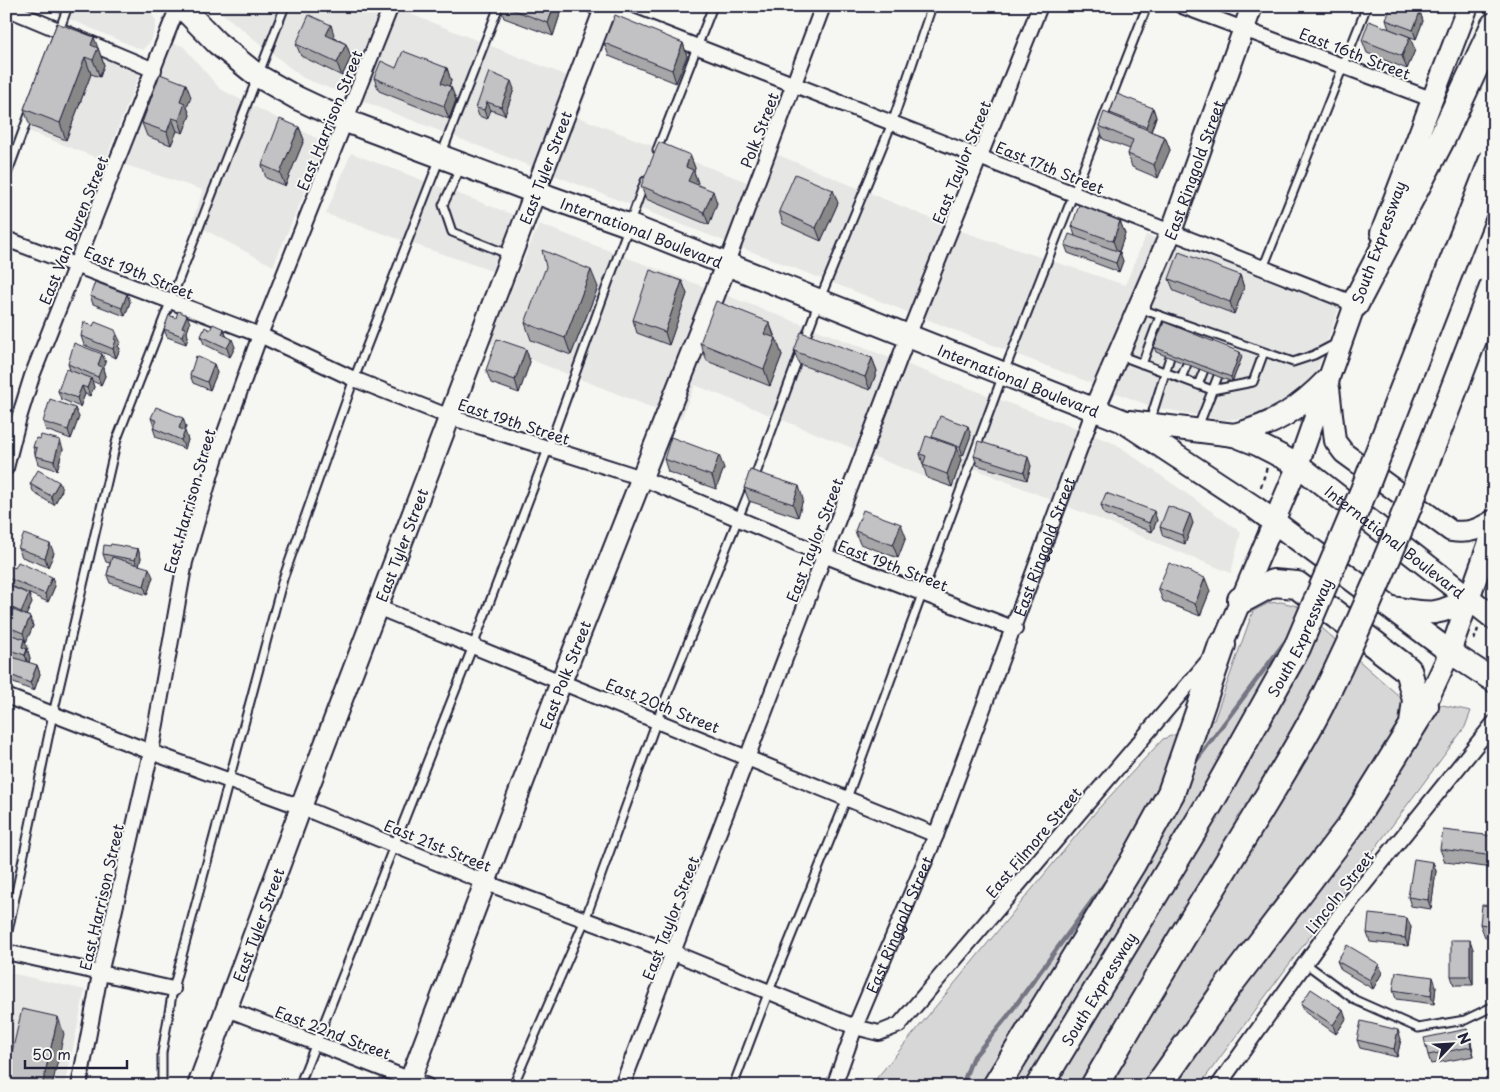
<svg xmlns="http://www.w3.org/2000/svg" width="1500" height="1092" font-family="'Playpen Sans',sans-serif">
  <rect width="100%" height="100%" fill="#f6f6f2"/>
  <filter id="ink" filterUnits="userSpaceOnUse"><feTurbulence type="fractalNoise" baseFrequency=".02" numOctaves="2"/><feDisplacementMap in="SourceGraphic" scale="10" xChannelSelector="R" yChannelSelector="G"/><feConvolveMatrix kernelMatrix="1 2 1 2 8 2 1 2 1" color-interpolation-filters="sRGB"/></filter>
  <g filter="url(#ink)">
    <path fill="#e6e6e4" d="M39 6H147L156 21 155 29 151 41 142 50Z
      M213 6H390L590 85 578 117 765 189 776 154 961 231 1125 285 1146 235 1340 305 1314 379 1282 408 1256 417 1223 420 1153 407 303 78Z
      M62 42 140 73 105 161 28 131Z
      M176 44 183 46 220 89 326 143 273 266 192 223 203 190 126 165 168 46Z
      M351 153 514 215 510 237 495 272 326 214Z
      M539 224 1116 444 1241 532 1231 573 966 465 955 489 695 385 681 419 489 343Z
      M6 972 85 990 65 1086H6Z"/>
    <path fill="#d7d7d7" stroke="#7c7c89" d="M1281 602 1297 606 1399 696 1471 711 1465 727 1199 1086H873L876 1079 1098 809 1163 739 1214 720 1253 611 1269 603Z"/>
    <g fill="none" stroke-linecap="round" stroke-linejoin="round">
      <path stroke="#757583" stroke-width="4.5" d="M1193 765 1290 635
        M962 1086 972 1059 1007 1017 1108 879"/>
      <defs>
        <path id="lane" d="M59 31 68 6
          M657 150 713 6
          M461 167 443 205 452 232 510 255
          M6 177 30 112
          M1263 268 1367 6
          M1141 309 1293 362 1314 355 1337 343
          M1119 355 1212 390 1253 382 1264 352
          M1142 364 1160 316
          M1181 378 1187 364
          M1198 385 1204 370
          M1150 421 1170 357
          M1198 427 1218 376
          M754 479 819 301 892 123 932 6
          M6 941 53 714 117 439 285 6
          M1305 963 1355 1000 1418 1028 1465 1020 1494 1006
          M162 1086V1053L173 989 283 579 354 379 499 6
          M299 1086 473 646 548 449 645 181
          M513 1086 585 920 657 720 750 489
          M733 1086 769 991 847 798 1004 372 1147 6"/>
        <g id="street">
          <path d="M593 6 1355 304"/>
          <path d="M1182 6 1431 99"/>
          <path d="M6 8 154 70"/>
          <path d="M6 239 260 335 354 379 450 417 642 478 826 556 1015 629"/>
          <path d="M726 265 823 6"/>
          <path d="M6 468 18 421 32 376 178 6"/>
          <path d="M377 607 936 835"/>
          <path d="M6 696 151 752 301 807 484 882 674 953 855 1027 879 1033 899 1025 1209 660"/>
          <path d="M6 952 173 989"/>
          <path d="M227 1009 427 1086"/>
          <path d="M79 1086 100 974 151 752 185 562 215 460 260 335 391 6"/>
          <path d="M622 1086 908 336 1040 6"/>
          <path id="s1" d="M834 1086 855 1027 936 835 1094 410"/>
          <path d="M1218 1086 1341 913 1494 723"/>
        </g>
        <g id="secondary">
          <path d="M1381 233 1468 6"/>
          <path d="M1329 388 1335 441 1344 453 1451 531C1469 534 1479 529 1494 520"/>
          <path id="s2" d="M1094 410 1171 232 1252 6"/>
          <path d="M1222 645 1298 465 1360 290"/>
          <path d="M1425 706 1450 652 1494 528"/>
          <path id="s3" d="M198 1086 301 807 606 6"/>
          <path id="s4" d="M408 1086 561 682 726 265"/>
        </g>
        <g id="primary">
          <path id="s5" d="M181 6 217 43 258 76 297 98 346 121 535 192 628 225 1123 421 1254 507 1450 652 1494 681"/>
          <path id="s6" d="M1129 422 1234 435 1257 444 1298 465 1494 618"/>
          <path d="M1234 435C1274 425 1299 409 1328 379"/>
          <path d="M1393 608C1429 614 1437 617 1469 598"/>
        </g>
        <path id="highway" d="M1355 304 1443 136 1494 26
          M1241 600 1273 583 1297 585 1408 670 1416 700 1413 724
          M996 1086 1132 864 1171 793 1222 645
          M1158 1086 1229 985 1351 825 1425 706"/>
      </defs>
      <use href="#lane" stroke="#22223b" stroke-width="11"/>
      <use href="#street" stroke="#22223b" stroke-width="18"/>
      <use href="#secondary" stroke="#22223b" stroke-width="24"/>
      <use href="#primary" stroke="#22223b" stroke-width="26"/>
      <use href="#highway" stroke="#22223b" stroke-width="30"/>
      <path stroke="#22223b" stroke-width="2.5" stroke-dasharray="4 4" stroke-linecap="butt" d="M1261 487 1267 467
        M1474 640 1478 629"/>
      <use href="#lane" stroke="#f6f6f2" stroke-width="7"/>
      <use href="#street" stroke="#f6f6f2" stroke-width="14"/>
      <use href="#secondary" stroke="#f6f6f2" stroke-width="20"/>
      <use href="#primary" stroke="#f6f6f2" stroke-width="22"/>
      <use href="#highway" stroke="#f6f6f2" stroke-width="26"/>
      <defs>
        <g id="highway-bridge">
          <path id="s7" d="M1039 1086 1210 803 1297 648 1364 490 1494 157"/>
          <path d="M1094 1086C1135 1016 1176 946 1219 877 1253 820 1290 764 1320 706 1388 570 1439 426 1494 285"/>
        </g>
      </defs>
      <use href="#highway-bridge" stroke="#22223b" stroke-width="30" stroke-linecap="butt"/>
      <use href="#highway-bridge" stroke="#f6f6f2" stroke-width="26"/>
    </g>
    <path fill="#a7a7a9" stroke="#22223b" d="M500 6H561L562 8 553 36 504 18Z
      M1420 12 1423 21 1416 39 1389 29 1386 20Z
      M57 23 98 48 104 65 100 77 91 74 66 140 30 126 24 109Z
      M335 38 346 44 351 57 342 76 301 56 296 44Z
      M1362 40 1415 50 1407 69 1367 53Z
      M604 43H683L687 56 676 83 609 56Z
      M447 68 451 81 449 87H451L456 100 449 119 379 91 374 78Z
      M514 89 505 115 491 110 487 119 479 116 476 108Z
      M191 97 187 107 190 115 183 133 177 131 171 145 147 136 142 123Z
      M1153 108 1156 117 1151 132 1165 137 1170 150 1158 178 1132 167 1128 154 1130 149 1103 139 1099 126 1110 115V113Z
      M299 127 304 140 285 186 266 178 262 165Z
      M690 155 695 168 694 172 698 183 697 184 717 203 709 225 646 199 641 186Z
      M838 203 821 241 783 224 779 211Z
      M1120 221 1125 234 1119 252 1123 261 1119 272 1068 253 1065 245 1075 236 1072 226Z
      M1240 275 1244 288 1234 314 1174 291 1169 279Z
      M682 281 687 294 669 345 637 333 633 320Z
      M598 287 571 355 531 340 525 323Z
      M127 294 130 302 125 316 93 304 90 296Z
      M769 322 782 355 770 386 707 361 700 343Z
      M190 323 187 332 188 337 186 344 167 337 164 329Z
      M210 330 227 336 235 347 230 357 204 344 201 336Z
      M81 336 121 343 118 346 120 349 116 358 84 345Z
      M1154 347 1242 357 1232 382 1156 352Z
      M526 349 530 362 519 393 491 383 486 370Z
      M794 351 872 358 877 371 870 390 799 364Z
      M102 354 106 363 103 369 105 376 101 385 92 381 94 387 90 396 85 394 80 407 61 399 58 391 70 370 68 364Z
      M214 364 217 373 210 390 193 383 190 375Z
      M79 417 71 439 46 430 43 422Z
      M151 418 186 427 184 431 188 440 185 449 156 437 153 428 154 426Z
      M971 435 963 456 959 455 961 460 952 487 927 478 920 454 932 438V437Z
      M33 447 63 449 57 470 38 464Z
      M974 456 1031 466 1027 480 977 465Z
      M664 459 724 468 716 489 668 472Z
      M30 484 62 490 54 505 34 493Z
      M744 488 803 499 798 517 749 501Z
      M1101 505 1157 520 1152 532 1104 514Z
      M1193 523 1185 544 1163 536 1160 527Z
      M855 531 906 537 898 558 860 544Z
      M110 546 138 549 141 558 139 565 153 577 147 595 110 583 107 575 110 563 106 562 103 554Z
      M18 548 54 553 48 567 22 557Z
      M6 575 55 586 48 602 9 585 6 578Z
      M6 587 32 603 26 615 30 617 33 626 26 642 25 641 30 658 29 663 37 665 40 674 34 691 6 680Z
      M1158 588 1210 591 1200 616 1163 601Z
      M1494 836V868L1445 862 1440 849Z
      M1433 862 1436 871 1431 909 1411 906 1408 897Z
      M1494 906V938L1485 937 1480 924Z
      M1411 927 1408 946 1370 942 1367 933Z
      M1473 949V985H1454L1451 976Z
      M1337 961 1379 964 1382 973 1373 989 1341 970Z
      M1436 986 1434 1004 1396 999 1393 990Z
      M1301 1004 1346 1019 1336 1034 1305 1012Z
      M1467 1029 1470 1038 1474 1056 1431 1064 1428 1055Z
      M1401 1039 1397 1057 1360 1048 1357 1040Z"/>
    <path fill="#888889" stroke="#22223b" d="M554 6H561L562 8 553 36 548 23Z
      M1420 12 1423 21 1416 39 1413 30Z
      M331 25 335 38 331 48 326 35Z
      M94 37 104 65 100 77 93 60 91 45Z
      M1410 37 1415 50 1407 69 1402 56Z
      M683 43 687 56 676 83 672 70Z
      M346 44 351 57 342 76 337 63Z
      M85 57 91 74 66 140 60 123Z
      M447 68 451 81 445 96 441 83Z
      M511 81 514 89 505 115 501 107Z
      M186 84 191 97 187 107 190 115 183 133 179 120 180 101Z
      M451 87 456 100 449 119 444 106Z
      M487 102 491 110 487 119 484 110Z
      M1153 108 1156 117 1149 136 1146 127Z
      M172 118 177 131 171 145 167 132Z
      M299 127 304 140 285 186 280 173Z
      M1165 137 1170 150 1158 178 1154 165Z
      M690 155 695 168 694 172 698 183 693 194 688 181 686 167Z
      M833 190 838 203 821 241 816 228Z
      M713 191 717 203 709 225 704 212Z
      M1120 221 1125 234 1118 254 1113 241Z
      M1120 252 1123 261 1119 272 1116 263Z
      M591 270 598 287 571 355 565 338Z
      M1240 275 1244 288 1234 314 1230 302Z
      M682 281 687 294 669 345 665 332Z
      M127 294 130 302 125 316 122 308Z
      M187 315 190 323 187 332 188 337 186 344 182 336V327Z
      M769 322 775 339 764 334Z
      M224 329 227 338 222 334Z
      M117 335 121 343 118 346 120 349 116 358 113 349 114 339Z
      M776 338 782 355 770 386 764 369Z
      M232 339 235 347 230 357 227 348Z
      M526 349 530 362 519 393 515 380Z
      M1240 352 1242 357 1232 382 1231 377Z
      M102 354 106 363 103 369 105 376 101 385 98 377V365Z
      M872 358 877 371 870 390 865 377Z
      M214 364 217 373 210 390 207 382Z
      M91 378 94 387 90 396 87 388Z
      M82 386 85 394 80 407 77 398Z
      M75 408 79 417 71 439 68 430Z
      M183 418 186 427 182 437 179 428Z
      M968 426 971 435 963 456 960 447Z
      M185 431 188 440 185 449 181 440Z
      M60 440 63 449 57 470 54 461Z
      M957 447 961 460 952 487 947 474Z
      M719 455 724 468 716 489 712 476Z
      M1028 457 1031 466 1027 480 1024 472Z
      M59 482 62 490 54 505 51 496Z
      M799 486 803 499 798 517 793 504Z
      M1154 511 1157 520 1152 532 1149 523Z
      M1190 514 1193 523 1185 544 1182 535Z
      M901 524 906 537 898 558 893 545Z
      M50 544 54 553 48 567 45 558Z
      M138 549 141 558 138 569 135 560Z
      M149 568 153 577 147 595 144 586Z
      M52 577 55 586 48 602 45 594Z
      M1205 578 1210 591 1200 616 1195 604Z
      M29 594 32 603 24 620 21 612Z
      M30 617 33 626 26 642 23 633Z
      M24 639 28 648 25 656 22 647Z
      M27 649 30 658 28 664 25 655Z
      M37 665 40 674 34 691 30 683Z
      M1433 862 1436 871 1431 909 1428 900Z
      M1407 918 1411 927 1408 946 1405 938Z
      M1470 940 1473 949V985L1470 976Z
      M1379 964 1382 973 1373 989 1370 980Z
      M1433 977 1436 986 1434 1004 1431 996Z
      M1343 1010 1346 1019 1336 1034 1333 1025Z
      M58 1017 64 1034 52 1086H42Z
      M1467 1029 1470 1038 1474 1056 1471 1047Z
      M1398 1030 1401 1039 1397 1057 1394 1049Z"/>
    <path fill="#c2c2c4" stroke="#22223b" d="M503 6H554L548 23Z
      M1391 6H1403L1420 12 1413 30 1386 20Z
      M309 15 331 25 326 35 346 44 337 63 296 44Z
      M615 15 683 43 672 70 604 43Z
      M1369 21 1410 37 1402 56 1362 40Z
      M57 23 94 37 91 45 98 48 93 60 85 57 60 123 24 109Z
      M403 51 447 68 441 83 451 87 444 106 374 78 381 61 396 68Z
      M489 72 511 81 501 107 487 102 484 110 476 108Z
      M160 74 186 84 180 101 185 103 179 120 172 118 167 132 142 123Z
      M1117 94 1153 108 1146 127 1110 113Z
      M1104 112 1165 137 1154 165 1128 154 1133 140 1099 126Z
      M280 119 299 127 280 173 262 165Z
      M659 142 690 155 686 167 693 170 688 181 713 191 704 212 641 186Z
      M795 174 833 190 816 228 779 211Z
      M1079 205 1120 221 1113 241 1072 226Z
      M1069 234 1120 252 1116 263 1065 245Z
      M542 250 591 270 565 338 525 323 546 267Z
      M1179 252 1240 275 1230 302 1169 279Z
      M650 270 682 281 665 332 633 320Z
      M95 282 127 294 122 308 90 296Z
      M716 301 769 322 764 334 776 338 764 369 700 343Z
      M178 311 187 315 182 327 185 328 182 336 164 329 169 315 176 318Z
      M84 322 93 326 95 322 115 330 117 335 114 339 116 340 113 349 81 336Z
      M1164 322 1240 352 1231 377 1154 347Z
      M213 324 224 329 222 334 232 339 227 348 201 336 205 327 210 330Z
      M801 332 872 358 865 377 794 351Z
      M497 339 526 349 515 380 486 370Z
      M74 343 102 354 98 365 102 367 98 377 68 364Z
      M196 356 214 364 207 382 190 375Z
      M66 369 91 378 87 388 82 386 77 398 58 391Z
      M50 399 75 408 68 430 43 422Z
      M156 407 183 418 179 428 185 431 181 440 153 428 157 421 151 418Z
      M940 416 968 426 960 447 932 437Z
      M41 435 60 440 54 461 35 456 37 448 33 447 36 438 40 439Z
      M926 436 957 447 947 474 923 465 926 456 920 454Z
      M671 437 719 455 712 476 664 459Z
      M978 441 1028 457 1024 472 974 456Z
      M38 470 59 482 51 496 30 484Z
      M750 470 799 486 793 504 744 488Z
      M1106 493 1154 511 1149 523 1101 505Z
      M1168 506 1190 514 1182 535 1160 527Z
      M863 510 901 524 893 545 855 531Z
      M24 534 50 544 45 558 18 548Z
      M111 544 138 549 135 560 103 554 104 545 110 546Z
      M112 557 149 568 144 586 107 575Z
      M18 562 52 577 45 594 6 577V575L10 566 15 568Z
      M1169 563 1205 578 1195 604 1158 588Z
      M7 585 29 594 21 612 6 605V587Z
      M6 607 30 617 23 633 6 626Z
      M6 633 24 639 22 647 27 649 25 655 6 649Z
      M6 655 37 665 30 683 6 673Z
      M1443 830 1494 836V856L1440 849Z
      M1414 859 1433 862 1428 900 1408 897Z
      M1482 905 1494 906V926L1480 924Z
      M1369 914 1407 918 1405 938 1367 933Z
      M1451 940H1470V976H1451Z
      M1347 945 1379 964 1370 980 1337 961Z
      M1396 972 1433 977 1431 996 1393 990Z
      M1311 989 1343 1010 1333 1025 1301 1004Z
      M22 1009 58 1017 42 1086H6V1078Z
      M1361 1021 1398 1030 1394 1049 1357 1040Z
      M1467 1029 1471 1047 1428 1055 1424 1038Z"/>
  </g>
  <g text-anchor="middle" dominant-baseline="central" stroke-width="4" stroke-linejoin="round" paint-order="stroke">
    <g font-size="15" fill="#22223b" stroke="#f6f6f2">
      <text transform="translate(1355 53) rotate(21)">East 16th Street</text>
      <text transform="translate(329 120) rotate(-68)">East Harrison Street</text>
      <text transform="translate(759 130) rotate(-69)">Polk Street</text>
      <text transform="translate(961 162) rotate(-68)">East Taylor Street</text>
      <text stroke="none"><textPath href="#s3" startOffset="982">East Tyler Street</textPath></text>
      <text transform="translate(1050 167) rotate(22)">East 17th Street</text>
      <text stroke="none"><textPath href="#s2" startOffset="260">East Ringgold Street</textPath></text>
      <text transform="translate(73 230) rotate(-68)">East Van Buren Street</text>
      <text stroke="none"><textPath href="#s5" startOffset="519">International Boulevard</textPath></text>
      <text transform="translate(1378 242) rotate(-70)">South Expressway</text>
      <text transform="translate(139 272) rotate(22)">East 19th Street</text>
      <text stroke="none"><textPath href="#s5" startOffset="924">International Boulevard</textPath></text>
      <text transform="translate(514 421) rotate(18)">East 19th Street</text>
      <text transform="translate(189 501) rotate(-74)">East Harrison Street</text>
      <text transform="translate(814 540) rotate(-69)">East Taylor Street</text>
      <text stroke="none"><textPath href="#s6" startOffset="300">International Boulevard</textPath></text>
      <text stroke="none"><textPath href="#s3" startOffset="578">East Tyler Street</textPath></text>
      <text stroke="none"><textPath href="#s1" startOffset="579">East Ringgold Street</textPath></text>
      <text transform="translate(893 565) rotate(21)">East 19th Street</text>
      <text stroke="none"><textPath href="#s7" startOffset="519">South Expressway</textPath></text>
      <text stroke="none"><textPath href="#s4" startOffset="440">East Polk Street</textPath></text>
      <text transform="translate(663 705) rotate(22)">East 20th Street</text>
      <text transform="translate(1033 842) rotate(-50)">East Filmore Street</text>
      <text transform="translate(438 845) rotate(22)">East 21st Street</text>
      <text transform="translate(1339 892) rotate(-52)">Lincoln Street</text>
      <text transform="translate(101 897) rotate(-77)">East Harrison Street</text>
      <text transform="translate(670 918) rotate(-69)">East Taylor Street</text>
      <text stroke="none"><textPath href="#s1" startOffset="174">East Ringgold Street</textPath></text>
      <text stroke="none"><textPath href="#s3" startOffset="172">East Tyler Street</textPath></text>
      <text stroke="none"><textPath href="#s7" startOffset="114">South Expressway</textPath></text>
      <text transform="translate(333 1032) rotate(21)">East 22nd Street</text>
    </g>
  </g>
  <rect width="1500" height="1092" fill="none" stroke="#f6f6f2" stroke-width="25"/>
  <rect x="12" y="12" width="1475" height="1067" fill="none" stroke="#22223b" stroke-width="2" filter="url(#ink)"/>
  <g transform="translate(1452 1044) rotate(65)" stroke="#f6f6f2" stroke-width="4" paint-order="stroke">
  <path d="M0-4L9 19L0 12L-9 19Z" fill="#22223b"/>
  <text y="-8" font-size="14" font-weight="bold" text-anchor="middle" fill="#22223b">N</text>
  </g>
  <path d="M25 1060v8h102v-8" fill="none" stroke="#22223b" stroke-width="2.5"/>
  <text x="32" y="1060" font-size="15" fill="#22223b" stroke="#f6f6f2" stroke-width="4" paint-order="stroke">50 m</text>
</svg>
